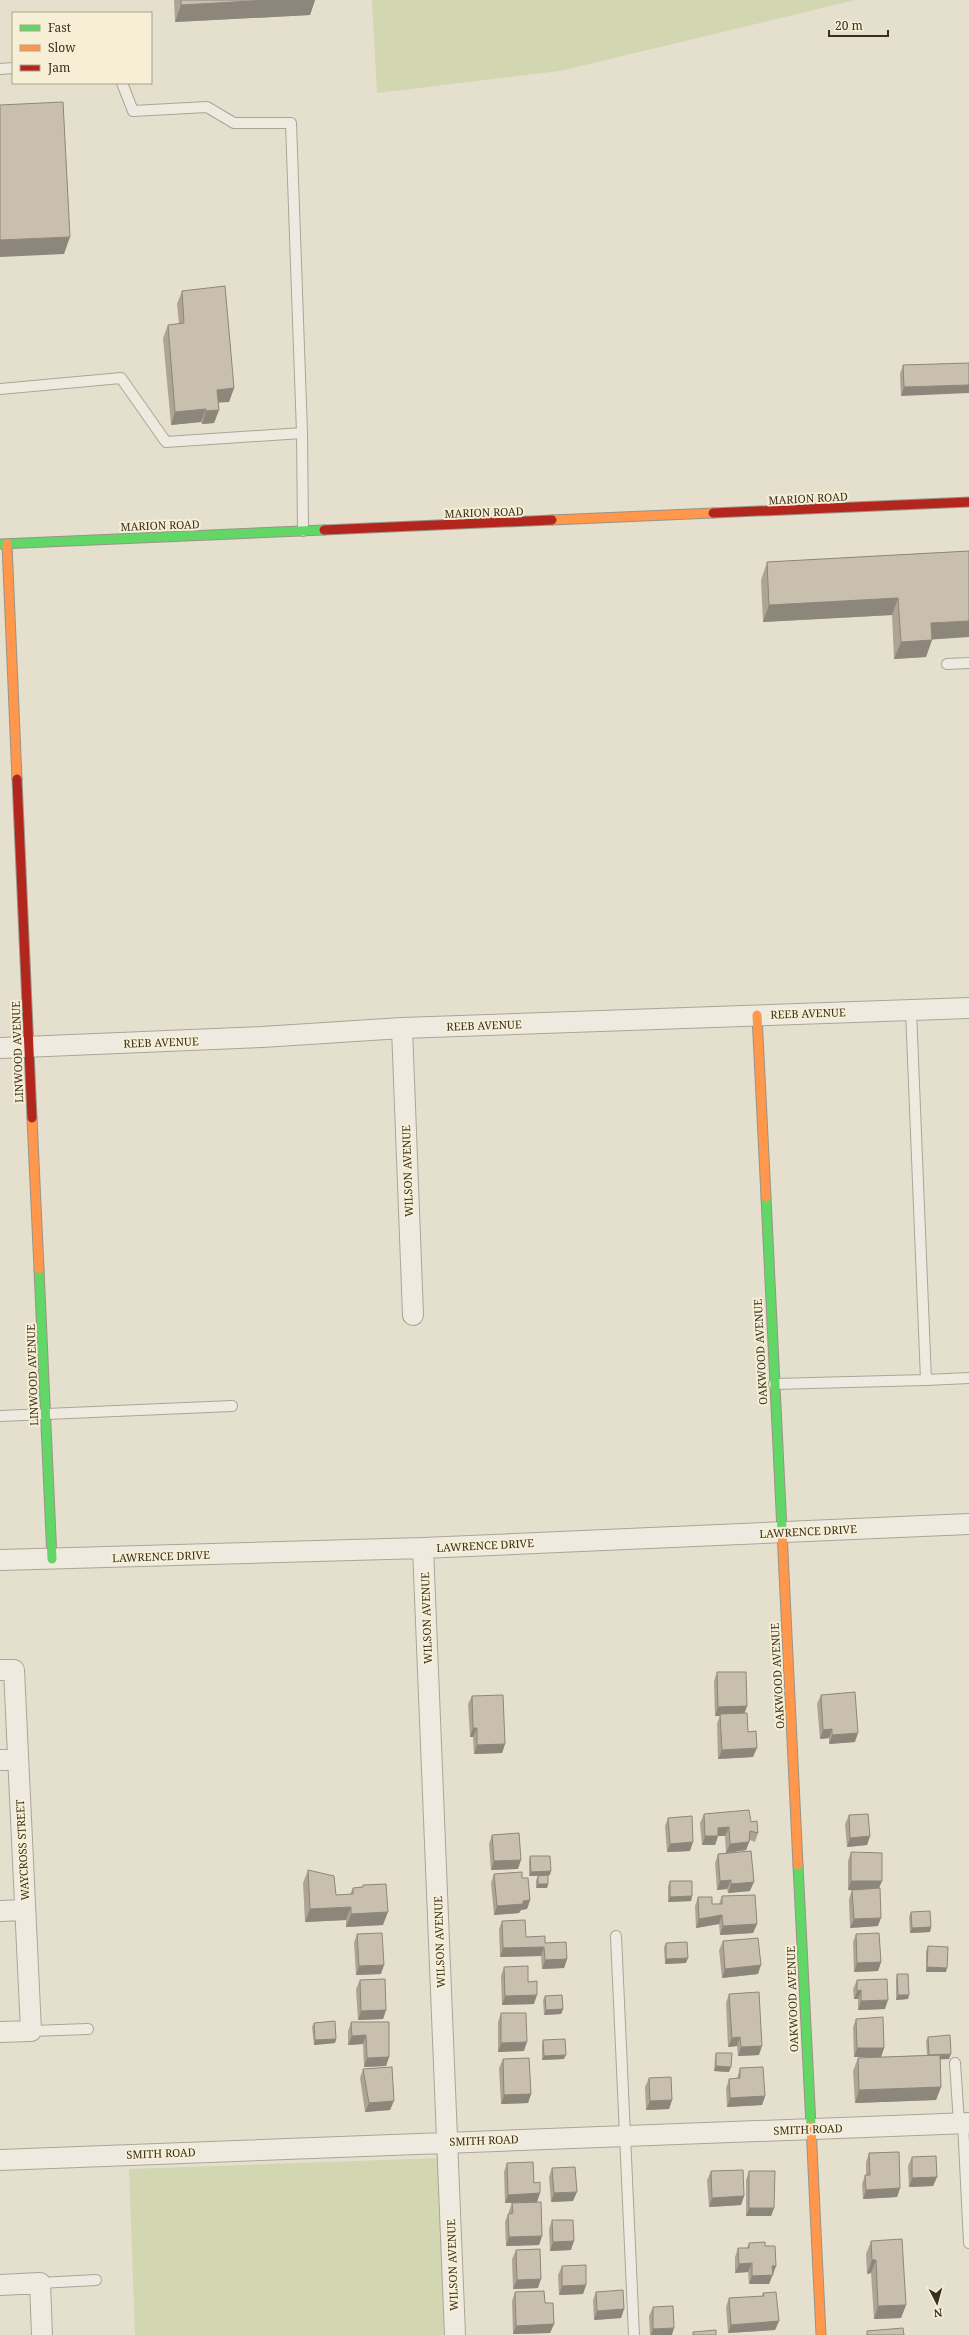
<svg xmlns="http://www.w3.org/2000/svg" width="969" height="2335" font-family="'Noto Serif',serif">
  <rect width="100%" height="100%" fill="#e5e0ce"/>
  <path fill="#d2d6b1" d="M372 0H855L560 71 377 93Z
    M442 2158 448 2335H135L129 2169Z"/>
  <g fill="none" stroke-linecap="round" stroke-linejoin="round">
    <defs>
      <path id="lane" d="M0 69 13 68
        M0 389 121 378 166 442 302 433 291 123H234L207 107 133 111 122 83
        M302 433 303 531
        M947 664 969 663
        M926 1380 969 1378
        M774 1384 926 1380 911 1010
        M0 1416 232 1406
        M616 1936 634 2335
        M31 2031 88 2029
        M955 2063 959 2123
        M963 2123 969 2243
        M40 2283 96 2280"/>
      <path id="street" d="M402 1028 413 1315
        M0 1048 262 1037 402 1028 969 1008
        M423 1548 455 2335
        M0 1560 423 1548 969 1524
        M0 1670H14L31 2031 0 2032
        M0 1760H18
        M0 1911 25 1910
        M0 2160 969 2123
        M0 2285 40 2283 42 2335"/>
      <path id="fast" d="M0 544 324 530
        M766 1197 782 1531
        M39 1269 52 1559
        M798 1865 811 2126"/>
      <path id="slow" d="M552 520 713 513
        M7 544 17 779
        M757 1015 766 1197
        M32 1118 39 1269
        M782 1531 798 1865
        M811 2126 821 2335"/>
      <path id="jam" d="M713 513 969 502
        M324 530 552 520
        M17 779 32 1118"/>
    </defs>
    <use href="#lane" stroke="#aba597" stroke-width="12"/>
    <use href="#street" stroke="#aba597" stroke-width="22"/>
    <use href="#fast" stroke="#9a9487" stroke-width="11"/>
    <use href="#slow" stroke="#9a9487" stroke-width="11"/>
    <use href="#jam" stroke="#9a9487" stroke-width="11"/>
    <use href="#lane" stroke="#eeeae0" stroke-width="10"/>
    <use href="#street" stroke="#eeeae0" stroke-width="20"/>
    <use href="#fast" stroke="#63d668" stroke-width="9"/>
    <use href="#slow" stroke="#ff974d" stroke-width="9"/>
    <use href="#jam" stroke="#b3261e" stroke-width="9"/>
  </g>
  <path fill="#ada496" d="M174 0H315L310 15 175 22Z
    M182 291 234 388 229 402H218L219 410 214 423 202 424 201 422 171 425 163 338 168 325 179 324 177 304Z
    M969 363 901 396 900 374 903 365Z
    M969 551 932 639 926 657 894 659 892 615 763 622 761 580 767 562Z
    M717 1672 747 1706 744 1713 753 1757 718 1759 717 1723 720 1716H715L714 1681Z
    M821 1695 855 1742 829 1744V1738L820 1739 817 1704Z
    M472 1696 505 1744 502 1753 474 1754 473 1737H470L468 1704Z
    M704 1814 751 1822 758 1833 755 1842 750 1840 746 1850 727 1853 750 1891 728 1893 727 1889 717 1890 715 1863 718 1854 726 1853 725 1836H718L715 1845H702L700 1823Z
    M849 1815 870 1836 867 1845 847 1847 845 1824Z
    M668 1818 690 1851 667 1852 665 1826Z
    M492 1835 518 1869 491 1870 489 1844Z
    M851 1852 882 1881 879 1888 878 1926 850 1928 849 1899 852 1890H848V1861Z
    M530 1856 550 1875 540 1876 548 1884 547 1888H536V1880L538 1876H529V1861Z
    M308 1870 336 1895 350 1894 353 1888 362 1887 363 1885 383 1925 346 1927V1920L305 1922 303 1883Z
    M494 1874 522 1878 530 1900 527 1909 521 1910 519 1913 494 1915 491 1883Z
    M670 1881 692 1896 691 1901 668 1902V1886Z
    M722 1896 757 1924 753 1933 720 1935 719 1924 696 1928 695 1906 698 1897 712 1904H719Z
    M911 1912 931 1927 930 1932 910 1933 909 1917Z
    M502 1921 526 1937 545 1943 567 1959 564 1968 542 1969 541 1956 500 1957 499 1929Z
    M357 1934 381 1974 356 1975 354 1943Z
    M856 1934 881 1962 878 1971 854 1972 853 1942Z
    M723 1941 758 1974 722 1978 719 1950Z
    M666 1943 686 1963 665 1964 664 1947Z
    M928 1946 946 1972H926V1951Z
    M504 1967 528 1982 534 2004 502 2005 501 1976Z
    M897 1974 908 1999 896 2000V1979Z
    M360 1980 386 2010 383 2019 358 2020 356 1989Z
    M857 1980 885 2009 858 2010V1999H854L853 1989Z
    M729 1994 759 2055 738 2056 737 2046 728 2047 726 2003Z
    M545 1996 563 2009 561 2014 544 2015 543 2000Z
    M501 2013 524 2051 498 2052V2022Z
    M856 2019 884 2048 881 2057H854L853 2027Z
    M351 2022 389 2057 386 2066 364 2067 363 2044 348 2045V2031Z
    M314 2023 336 2039 335 2043 314 2045 312 2027Z
    M928 2037 949 2059H940L941 2087 936 2100 855 2103 853 2071 858 2058 927 2055 926 2041Z
    M543 2040 564 2059 542 2060V2044Z
    M716 2053 729 2072 714 2071 715 2057Z
    M503 2059 531 2094 528 2103 501 2104 499 2068Z
    M740 2068 765 2096 762 2105 727 2107 726 2088 729 2079 737 2078Z
    M363 2069 390 2110 365 2112 360 2078Z
    M649 2078 672 2100 669 2109 646 2110 645 2087Z
    M869 2153 900 2188 897 2197 863 2199 862 2184 865 2175H866V2162Z
    M912 2157 937 2177 933 2186 909 2187 908 2166Z
    M507 2163 534 2183 537 2202 542 2236 539 2245 506 2246 505 2222 508 2214H509V2211L512 2203H505L504 2172Z
    M552 2168 573 2201 551 2202 549 2177Z
    M711 2171 744 2196 741 2205 709 2207 707 2180Z
    M749 2171 774 2208 771 2216H746V2180Z
    M552 2220 571 2250 550 2251 549 2229Z
    M871 2241 906 2305 901 2318 874 2319 871 2273 867 2274 866 2254Z
    M749 2243 765 2246 776 2266 769 2284H749L748 2272 735 2273V2257L738 2248H747Z
    M516 2250 538 2288 513 2289 512 2259Z
    M562 2266 586 2285 583 2294 559 2295 558 2275Z
    M515 2292 545 2303 554 2324 550 2333 513 2334 512 2301Z
    M596 2292 624 2309 621 2318 594 2320 593 2300Z
    M763 2293 779 2321 775 2330 728 2333 726 2307 729 2298 762 2296Z
    M653 2307 672 2335H650L649 2316Z"/>
  <path fill="#8d867a" d="M270 0H315L310 15 175 22 181 5Z
    M70 237 64 254 0 257V240Z
    M969 385V393L901 396 904 387Z
    M234 388 229 402 213 403 217 390Z
    M206 409 201 422 171 425 175 412Z
    M219 410 214 423 202 424 206 411Z
    M898 598 892 615 763 622 769 605Z
    M969 621V637L925 640 931 623Z
    M932 640 926 657 894 659 901 642Z
    M747 1706 744 1715 720 1714V1716H715L718 1707Z
    M473 1728H477L473 1737H470Z
    M832 1729 829 1738 820 1739 823 1730Z
    M858 1733 855 1742 829 1744 832 1735Z
    M505 1744 502 1753 474 1754 477 1745Z
    M757 1748 753 1757 718 1759 722 1750Z
    M729 1827 725 1836H718L715 1845H702L705 1836 718 1828Z
    M870 1836 867 1845 847 1847 850 1838Z
    M693 1842 690 1851 667 1852 670 1844Z
    M749 1842 746 1850 726 1853 730 1844Z
    M521 1860 518 1869 491 1870 494 1861Z
    M551 1871 550 1875 529 1876 531 1872Z
    M731 1880 727 1889 717 1890 720 1881Z
    M851 1881H882L878 1890H848Z
    M754 1882 750 1891 728 1893 731 1884Z
    M538 1884H548L547 1888H536Z
    M692 1896 691 1901 668 1902 670 1897Z
    M530 1900 527 1909 521 1910 519 1913 494 1915 497 1906 523 1901Z
    M351 1907 346 1920 305 1922 310 1909Z
    M388 1912 383 1925 346 1927 351 1914Z
    M722 1915 719 1924 696 1928 699 1919Z
    M881 1918 878 1926 850 1928 854 1919Z
    M757 1924 753 1933 720 1935 723 1926Z
    M931 1927 930 1932 910 1933 912 1928Z
    M544 1947 541 1956 500 1957 503 1948Z
    M688 1958 686 1963 665 1964 666 1959Z
    M567 1959 564 1968 542 1969 545 1960Z
    M881 1962 878 1971 854 1972 857 1963Z
    M384 1965 381 1974 356 1975 359 1966Z
    M761 1965 758 1974 722 1978 725 1969Z
    M927 1967 947 1968 946 1972H926Z
    M861 1990 858 1999H854L857 1991Z
    M537 1995 534 2004 502 2005 505 1996Z
    M898 1995H909L908 1999 896 2000Z
    M888 2000 885 2009 858 2010 861 2001Z
    M563 2009 561 2014 544 2015 546 2010Z
    M386 2010 383 2019 358 2020 361 2011Z
    M366 2035 363 2044 348 2045 352 2036Z
    M740 2037 737 2046 728 2047 732 2038Z
    M336 2039 335 2043 314 2045 315 2040Z
    M527 2042 524 2051 498 2052 501 2043Z
    M762 2046 759 2055 738 2056 741 2047Z
    M857 2048H884L881 2057H854Z
    M951 2054 949 2059 928 2060 929 2056Z
    M566 2055 564 2059 542 2060 544 2056Z
    M389 2057 386 2066 364 2067 367 2058Z
    M716 2066 731 2067 729 2072 714 2071Z
    M941 2087 936 2100 855 2103 859 2090Z
    M531 2094 528 2103 501 2104 504 2095Z
    M765 2096 762 2105 727 2107 730 2098Z
    M672 2100 669 2109 646 2110 650 2101Z
    M394 2101 390 2110 365 2112 369 2103Z
    M937 2177 933 2186 909 2187 912 2178Z
    M900 2188 897 2197 863 2199 866 2190Z
    M577 2192 573 2201 551 2202 554 2193Z
    M540 2193 537 2202 505 2203 508 2195Z
    M744 2196 741 2205 709 2207 712 2198Z
    M749 2208H774L771 2216H746Z
    M542 2236 539 2245 506 2246 509 2237Z
    M574 2241 571 2250 550 2251 553 2242Z
    M872 2260H876L871 2273 867 2274Z
    M752 2263 748 2272 735 2273 739 2264Z
    M772 2266H776L769 2284H749L752 2276Z
    M541 2279 538 2288 513 2289 517 2280Z
    M586 2285 583 2294 559 2295 562 2286Z
    M906 2305 901 2318 874 2319 878 2306Z
    M624 2309 621 2318 594 2320 597 2311Z
    M779 2321 775 2330 728 2333 731 2325Z
    M554 2324 550 2333 513 2334 516 2326Z
    M674 2328 672 2335H651L653 2329Z"/>
  <path fill="#c9bfaf" stroke="#8d867a" d="M181 0H270L181 5Z
    M63 102 70 237 0 240V105Z
    M225 286 234 388 217 390 219 410 206 411V409L175 412 168 325 184 323 182 291Z
    M969 363V385L904 387 903 365Z
    M969 551V621L931 623 932 640 901 642 898 598 769 605 767 562Z
    M717 1672H746L747 1706 718 1707Z
    M855 1692 858 1733 832 1735V1729L823 1730 821 1695Z
    M503 1695 505 1744 477 1745V1728H473L472 1696Z
    M747 1713 748 1732 756 1731 757 1748 722 1750 720 1714Z
    M749 1810 751 1822 757 1821 758 1833 750 1831 749 1842 730 1844 729 1827 718 1828V1836H705L704 1814Z
    M868 1814 870 1836 850 1838 849 1815Z
    M692 1816 693 1842 670 1844 668 1818Z
    M519 1833 521 1860 494 1861 492 1835Z
    M751 1851 754 1882 731 1884V1880L720 1881 718 1854Z
    M851 1852 882 1853V1881H851Z
    M530 1856H550L551 1871 531 1872Z
    M308 1870 334 1876 336 1895 353 1894V1888L363 1887V1885L386 1884 388 1912 351 1914V1907L310 1909Z
    M522 1872V1878H528L530 1900 523 1901V1904L497 1906 494 1874Z
    M548 1875V1884H538V1876Z
    M670 1881H692V1896L670 1897Z
    M880 1888 881 1918 854 1919 852 1890Z
    M755 1895 757 1924 723 1926 722 1915 699 1919 698 1897H712V1904H722V1896Z
    M930 1911 931 1927 912 1928 911 1912Z
    M525 1920 526 1937 545 1936V1943L566 1942 567 1959 545 1960 544 1947 503 1948 502 1921Z
    M382 1933 384 1965 359 1966 357 1934Z
    M879 1933 881 1962 857 1963 856 1934Z
    M758 1938 761 1965 725 1969 723 1941Z
    M687 1942 688 1958 666 1959V1943Z
    M928 1946 948 1947 947 1968 927 1967Z
    M528 1966V1982L537 1981V1995L505 1996 504 1967Z
    M897 1974H908L909 1995H898Z
    M385 1979 386 2010 361 2011 360 1980Z
    M887 1979 888 2000 861 2001V1990L857 1991V1980Z
    M759 1992 762 2046 741 2047 740 2037 732 2038 729 1994Z
    M562 1995 563 2009 546 2010 545 1996Z
    M501 2013H526L527 2042 501 2043Z
    M883 2017 884 2048H857L856 2019Z
    M335 2021 336 2039 315 2040 314 2023Z
    M351 2022H389V2057L367 2058 366 2035 352 2036Z
    M950 2035 951 2054 929 2055 928 2037Z
    M565 2039 566 2055 544 2056 543 2040Z
    M716 2053H732L731 2067 716 2066Z
    M940 2055 941 2087 859 2090 858 2058Z
    M529 2058 531 2094 504 2095 503 2059Z
    M392 2067 394 2101 369 2103 363 2069Z
    M763 2067 765 2096 730 2098 729 2079 740 2078V2068Z
    M671 2077 672 2100 650 2101 649 2078Z
    M899 2152 900 2188 866 2190 865 2175H870L869 2153Z
    M936 2156 937 2177 912 2178V2157Z
    M533 2162 534 2183 540 2182V2193L508 2195 507 2163Z
    M575 2167 577 2192 554 2193 552 2168Z
    M743 2170 744 2196 712 2198 711 2171Z
    M749 2171H775L774 2208H749Z
    M541 2202 542 2236 509 2237 508 2214 513 2213 512 2203Z
    M552 2220H573L574 2241 553 2242Z
    M902 2239 906 2305 878 2306 876 2260H872L871 2241Z
    M765 2242V2246H775L776 2266H772L773 2275 752 2276V2263L739 2264 738 2248H749V2243Z
    M540 2249 541 2279 517 2280 516 2250Z
    M586 2265V2285L562 2286V2266Z
    M623 2290 624 2309 597 2311 596 2292Z
    M544 2291 545 2303H553L554 2324 516 2326 515 2292Z
    M776 2292 779 2321 731 2325 729 2298 764 2296 763 2293Z
    M673 2306 674 2328 653 2329V2307Z
    M903 2328 904 2335H867V2331Z
    M716 2330V2335H693V2332Z"/>
  <g text-anchor="middle" dominant-baseline="central" stroke-width="4" stroke-linejoin="round" paint-order="stroke">
    <g font-size="11" fill="#3a2e1f" stroke="#f6efd5">
      <text transform="translate(808 498) rotate(-3)">MARION ROAD</text>
      <text transform="translate(484 512) rotate(-2)">MARION ROAD</text>
      <text transform="translate(160 525) rotate(-2)">MARION ROAD</text>
      <text transform="translate(808 1013) rotate(-2)">REEB AVENUE</text>
      <text transform="translate(484 1025) rotate(-2)">REEB AVENUE</text>
      <text transform="translate(161 1042) rotate(-2)">REEB AVENUE</text>
      <text transform="translate(17 1052) rotate(-92)">LINWOOD AVENUE</text>
      <text transform="translate(407 1171) rotate(-92)">WILSON AVENUE</text>
      <text transform="translate(760 1352) rotate(-93)">OAKWOOD AVENUE</text>
      <text transform="translate(32 1375) rotate(-92)">LINWOOD AVENUE</text>
      <text transform="translate(808 1531) rotate(-3)">LAWRENCE DRIVE</text>
      <text transform="translate(485 1545) rotate(-3)">LAWRENCE DRIVE</text>
      <text transform="translate(161 1556) rotate(-2)">LAWRENCE DRIVE</text>
      <text transform="translate(426 1618) rotate(-92)">WILSON AVENUE</text>
      <text transform="translate(777 1676) rotate(-93)">OAKWOOD AVENUE</text>
      <text transform="translate(22 1850) rotate(-93)">WAYCROSS STREET</text>
      <text transform="translate(439 1942) rotate(-92)">WILSON AVENUE</text>
      <text transform="translate(792 1999) rotate(-92)">OAKWOOD AVENUE</text>
      <text transform="translate(808 2129) rotate(-2)">SMITH ROAD</text>
      <text transform="translate(484 2140) rotate(-2)">SMITH ROAD</text>
      <text transform="translate(161 2153) rotate(-2)">SMITH ROAD</text>
      <text transform="translate(452 2265) rotate(-92)">WILSON AVENUE</text>
    </g>
  </g>
  <rect x="12" y="12" width="140" height="72" fill="#f6efd5" stroke="#aba28c"/>
  <rect x="20" y="25" width="20" height="6" fill="#63d668" stroke="#aba28c"/>
  <text x="48" y="32" font-size="12" fill="#3a2e1f">Fast</text>
  <rect x="20" y="45" width="20" height="6" fill="#ff974d" stroke="#aba28c"/>
  <text x="48" y="52" font-size="12" fill="#3a2e1f">Slow</text>
  <rect x="20" y="65" width="20" height="6" fill="#b3261e" stroke="#aba28c"/>
  <text x="48" y="72" font-size="12" fill="#3a2e1f">Jam</text>
  <g transform="translate(937 2303) rotate(174)" stroke="#f6efd5" stroke-width="3" paint-order="stroke">
  <path d="M0-3L7 15L0 10L-7 15Z" fill="#3a2e1f"/>
  <text y="-6" font-size="11" font-weight="bold" text-anchor="middle" fill="#3a2e1f">N</text>
  </g>
  <path d="M829 30v6h59v-6" fill="none" stroke="#3a2e1f" stroke-width="2"/>
  <text x="835" y="30" font-size="12" fill="#3a2e1f" stroke="#f6efd5" stroke-width="3" paint-order="stroke">20 m</text>
</svg>
